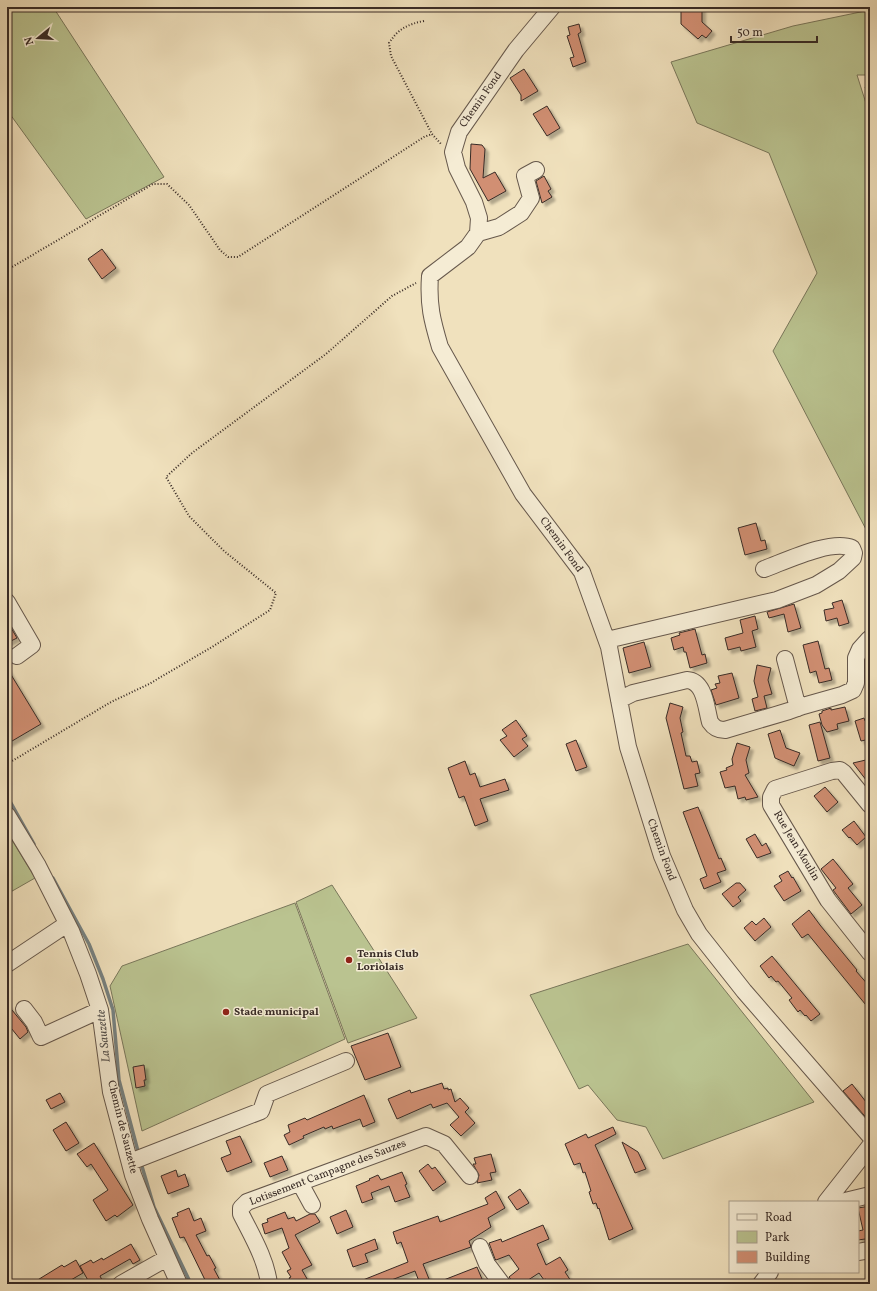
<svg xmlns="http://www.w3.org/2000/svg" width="877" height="1291" font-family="Vollkorn,serif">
  <defs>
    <filter id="shadow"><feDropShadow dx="3.5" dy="3.5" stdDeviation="1" flood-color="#0004"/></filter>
  </defs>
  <rect width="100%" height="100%" fill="#f0e1bd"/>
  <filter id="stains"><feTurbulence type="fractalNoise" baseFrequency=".005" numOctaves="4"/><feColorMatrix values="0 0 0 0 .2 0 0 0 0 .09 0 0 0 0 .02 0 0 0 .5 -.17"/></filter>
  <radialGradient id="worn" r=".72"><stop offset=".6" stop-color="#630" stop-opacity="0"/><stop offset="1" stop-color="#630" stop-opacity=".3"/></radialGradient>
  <path fill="#bac390" stroke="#79775b" d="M7 7H53L164 177 86 219 7 110Z
    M870 10V75H857L870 116V537L773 351 817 273 769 153 697 123 671 62 793 26Z
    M7 832 35 878 7 894Z
    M332 885 417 1018 348 1043 296 902Z
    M295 903 345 1039 142 1131 110 986 122 966Z
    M688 944 814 1102 663 1159 646 1127 617 1120 588 1085 579 1089 530 995Z"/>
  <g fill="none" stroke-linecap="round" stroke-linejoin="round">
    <path stroke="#768180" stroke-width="3.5" d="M7 796 34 844
      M53 878 89 944 103 979 113 1010 119 1080 139 1155
      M141 1163 154 1207 191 1284"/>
  </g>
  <path fill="#d18f73" stroke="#382b26" filter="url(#shadow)" d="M702 7V22L712 31 706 38 702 35 698 39 681 24V8Z
    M579 24 581 32 578 34 586 62 573 67 570 58 574 57 567 36 570 35 568 27Z
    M524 69 538 91 521 101V95L510 78Z
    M547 106 560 128 547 136 533 114Z
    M471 144 482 145 485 149 483 178 495 172 506 191 488 201 470 169Z
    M544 176 551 189 548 191 552 197 542 203 536 181Z
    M102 249 116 268 102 279 88 259Z
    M756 523 761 541 765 540 767 549 745 555 738 528Z
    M842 600 849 623 839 626 837 618 826 621 824 610 834 608 832 603Z
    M794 604 801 628 788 632 784 614 769 618 767 612Z
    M755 616 758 629 752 631 756 647 741 651 740 647 728 650 725 638 743 633 740 620Z
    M7 621 17 638 7 643Z
    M695 629 702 655 705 654 707 663 690 668 686 652H684L683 647 674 650 671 638 680 635 679 633Z
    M818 641 825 669 829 668 832 680 819 683 816 671 810 673 803 645Z
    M644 642 651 667 629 673 623 648Z
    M757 665 771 668 768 680 772 694 764 696 767 708 755 711 752 699 758 697 754 681Z
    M7 668 41 724 7 744Z
    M732 673 739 698 716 705 711 690 717 688 715 684 720 683 718 676Z
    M670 703 683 707 680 718 683 732 681 733 686 756H690L692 762 697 761 700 773 695 774 698 786 684 789 666 718Z
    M845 707 849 721 837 724 838 729 827 732 822 725 819 714 822 713V711L831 708V710Z
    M864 718 865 721 870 720V739L861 741 855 721Z
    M516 720 527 736 522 739 528 746 514 757 500 740 507 736 502 730Z
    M820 722 830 758 818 761 809 725Z
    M780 730 786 748 800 753 794 766 775 758 768 734Z
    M576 740 587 767 576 771 566 744Z
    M737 743 750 747 746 760 749 773 745 775 758 797 746 800 745 797 738 799 735 786 725 788 720 772 727 770 726 768 733 765 732 759Z
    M870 759V785L853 763Z
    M465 761 470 775 475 773 480 787 505 779 509 790 480 799 488 821 475 826 464 796 459 798 448 768Z
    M825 787 838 802 827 812 814 796Z
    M698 807 719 859 721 858 726 870 717 873 721 882 704 889 700 879 707 876 683 812Z
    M854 821 866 837 857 845 850 837 849 838 842 830Z
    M755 834 762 846 766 843 771 853 757 858 746 839Z
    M833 859 853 884 848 888 862 905 851 914 833 890 836 888 821 869Z
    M788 871 792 878 793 877 801 891 784 901 774 886 782 881 779 876Z
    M736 883H740L746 890 738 897 741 901 733 907 722 894Z
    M809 910 820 925 857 970 856 971 870 987V1010L808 934 802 938 792 924Z
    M764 918 771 927 755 941 744 928 752 921 756 925Z
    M772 956 820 1014 811 1021 806 1015 805 1016 800 1010 798 1012 789 1000 792 998 778 981 776 982 771 976 769 978 760 966Z
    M7 1004 26 1027 28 1032 20 1039 7 1023Z
    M388 1033 401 1067 365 1080 351 1046Z
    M144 1065 146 1080H144L145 1086 136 1088 133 1067Z
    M442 1083 444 1089 448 1088V1090L451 1089 455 1102 460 1098 469 1108 465 1112 475 1123 461 1136 450 1125 459 1117 447 1103 433 1108 431 1104 397 1119 388 1099 410 1090 411 1093Z
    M852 1084 870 1107V1122L843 1091Z
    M60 1093 65 1102 51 1109 46 1100Z
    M364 1095 375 1122 363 1127 360 1119 333 1129 332 1126 325 1129 324 1127 303 1136 304 1138 289 1145 284 1135 290 1132 288 1125 305 1118 307 1120Z
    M66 1122 79 1143 66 1151 53 1130Z
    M613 1127 616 1134 595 1145 633 1229 609 1240 599 1208 598 1209 596 1203 593 1204 589 1192 591 1191 585 1172 583 1173 580 1163 574 1165 565 1144 586 1134 588 1138Z
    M240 1136 252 1162 227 1172 221 1158 231 1154 226 1141Z
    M622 1142 638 1152 646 1169 635 1173Z
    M94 1143 133 1205 117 1217 115 1215 106 1221 93 1200 108 1190 91 1164 87 1167 77 1154Z
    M491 1154 496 1172 490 1173 492 1180 477 1183 479 1175 473 1164H476L474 1158Z
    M282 1156 288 1170 270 1177 264 1163Z
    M428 1164 432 1169 435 1167 446 1182 433 1191 419 1171Z
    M176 1170 178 1177 185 1174 189 1186 168 1194 161 1176Z
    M402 1172 407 1184 405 1185 410 1197 395 1202 389 1186 371 1193 373 1199 362 1203 356 1186 370 1180 369 1179 378 1175 381 1180Z
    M520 1189 529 1203 517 1210 508 1197Z
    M496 1191 505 1208 488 1218 491 1227 469 1241 471 1247 423 1264 431 1284H420L415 1271 381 1284H353L408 1262 401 1242 397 1244 393 1232 438 1216 440 1222 488 1204 485 1198Z
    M870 1206V1241H866L865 1239 858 1240V1231L863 1230 858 1208Z
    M189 1208 194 1221 201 1218 206 1231 196 1235 207 1256 209 1255 216 1268 214 1269 222 1284H207L184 1237 180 1238 172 1218 178 1216 177 1213Z
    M346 1210 353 1227 337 1234 330 1217Z
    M285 1212 288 1219 294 1217 296 1221 310 1214H315L320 1222 295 1235 312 1265 302 1270 310 1284H292L289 1278 291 1277 287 1271 291 1269 282 1252 289 1248 282 1228 265 1234 262 1224 268 1222 267 1219Z
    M543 1225 549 1239 537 1244 546 1265 560 1257 568 1270 565 1272 573 1284H550L546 1279 544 1280 539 1273 522 1284H514L509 1277 519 1269 509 1255 496 1260 495 1259 489 1243 501 1239 502 1242Z
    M375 1239 378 1249 365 1254 368 1262 353 1267 347 1250Z
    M131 1244 140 1260 133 1264 130 1259 100 1276 104 1284H90L80 1266 91 1260 93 1263 102 1258 103 1260Z
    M76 1260 83 1273 64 1284H31L62 1265 64 1267Z
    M477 1267 484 1284H436V1283Z"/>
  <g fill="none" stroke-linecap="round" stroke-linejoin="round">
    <defs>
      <path id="minor" d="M552 7 516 50 459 132 453 152 457 168 474 202 479 218 478 233 468 247 430 276C428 305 432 320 440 347L523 494 582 572 609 647 628 747 662 856 685 910 699 934 744 991 870 1136
        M478 233 499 227 521 213 531 198 525 176 536 170
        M7 602 32 645 17 656
        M607 640 777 600 816 585 839 571 853 558 854 553 852 548C831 539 786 561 764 569
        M785 659 798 708
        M619 700 633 693 687 680C705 681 706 708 710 722 714 728 718 730 725 730L789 711 803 706 842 695 853 690 856 683V658L860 649 869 639
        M870 805 844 773 840 770 832 771 775 789 771 797V805L828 900 870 953
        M7 815 38 866 71 931 88 974 100 1010 111 1092 133 1175 150 1219 179 1284
        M7 964 67 924
        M24 1009 34 1022 41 1037 100 1010
        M130 1162 261 1111 267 1094 346 1061
        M300 1183 312 1205
        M826 1202 870 1146
        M841 1202 870 1195
        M480 1247 487 1264 502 1284
        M858 1252 870 1250
        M121 1284 167 1258
        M269 1284C266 1259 252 1236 241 1214V1208L247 1202 426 1136 444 1144 470 1176
        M761 1284 770 1272"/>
    </defs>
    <use href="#minor" stroke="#66584c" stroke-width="18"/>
    <path stroke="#382b26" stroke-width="2" stroke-dasharray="1 2" stroke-linecap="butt" d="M424 21C408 24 398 29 389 43L391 56 432 134 441 144
      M865 88 870 86
      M7 270 153 184H167L189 205 220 250 228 257H238L424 137 432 134
      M7 764 111 702 149 684 212 647 270 610 276 593 224 551 189 516 166 477 192 453 326 354 392 296 416 283"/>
    <use href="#minor" stroke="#f5ecd4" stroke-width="16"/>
  </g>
  <g fill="#8f2418" stroke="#f5ecd4" stroke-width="1.5">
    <circle cx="349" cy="960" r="4"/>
    <circle cx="226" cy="1012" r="4"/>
  </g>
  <g text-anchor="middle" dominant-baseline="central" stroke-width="3" stroke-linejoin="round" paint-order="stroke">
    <g font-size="11" fill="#382b26" stroke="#f5ecd4">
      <text transform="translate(481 100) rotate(-55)">Chemin Fond</text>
      <text transform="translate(561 545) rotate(54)">Chemin Fond</text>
      <text transform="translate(796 846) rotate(59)">Rue Jean Moulin</text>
      <text transform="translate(661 850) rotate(70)">Chemin Fond</text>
      <text transform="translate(122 1127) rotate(76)">Chemin de Sauzette</text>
      <text transform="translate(328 1173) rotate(-21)">Lotissement Campagne des Sauzes</text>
    </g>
    <g font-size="11" font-weight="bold" fill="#382b26" stroke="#f5ecd4" text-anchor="start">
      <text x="357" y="954">Tennis Club<tspan x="357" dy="13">Loriolais</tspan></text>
      <text x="234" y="1012">Stade municipal</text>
    </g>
    <g font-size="12" font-style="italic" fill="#524f4c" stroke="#f5ecd4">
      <text transform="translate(104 1036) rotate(-96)">La Sauzette</text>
    </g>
  </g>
  <rect width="877" height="1291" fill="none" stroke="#f0e1bd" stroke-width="24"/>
  <rect x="8" y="8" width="861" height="1275" fill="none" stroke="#382b26" stroke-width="2"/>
  <rect x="12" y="12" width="853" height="1267" fill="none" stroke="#382b26"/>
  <rect x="729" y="1201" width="130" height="72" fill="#f5ecd4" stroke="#a99f8e"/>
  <rect x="737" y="1214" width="20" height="6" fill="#f5ecd4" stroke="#a99f8e"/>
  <text x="765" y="1221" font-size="12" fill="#382b26">Road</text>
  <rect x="737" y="1231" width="20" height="12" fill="#bac390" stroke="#a99f8e"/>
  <text x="765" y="1241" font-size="12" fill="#382b26">Park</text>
  <rect x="737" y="1251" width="20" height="12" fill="#d18f73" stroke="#a99f8e"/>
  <text x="765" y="1261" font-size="12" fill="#382b26">Building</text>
  <g transform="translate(38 38) rotate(252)" stroke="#f5ecd4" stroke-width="3" paint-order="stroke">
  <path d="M0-3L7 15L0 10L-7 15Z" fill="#382b26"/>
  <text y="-6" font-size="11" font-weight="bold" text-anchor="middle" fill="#382b26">N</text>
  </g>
  <path d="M731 36v6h86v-6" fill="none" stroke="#382b26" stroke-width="2"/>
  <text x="737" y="36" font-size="12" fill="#382b26" stroke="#f5ecd4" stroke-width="3" paint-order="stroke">50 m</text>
  <rect width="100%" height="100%" filter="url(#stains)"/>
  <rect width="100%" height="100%" fill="url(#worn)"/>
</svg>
